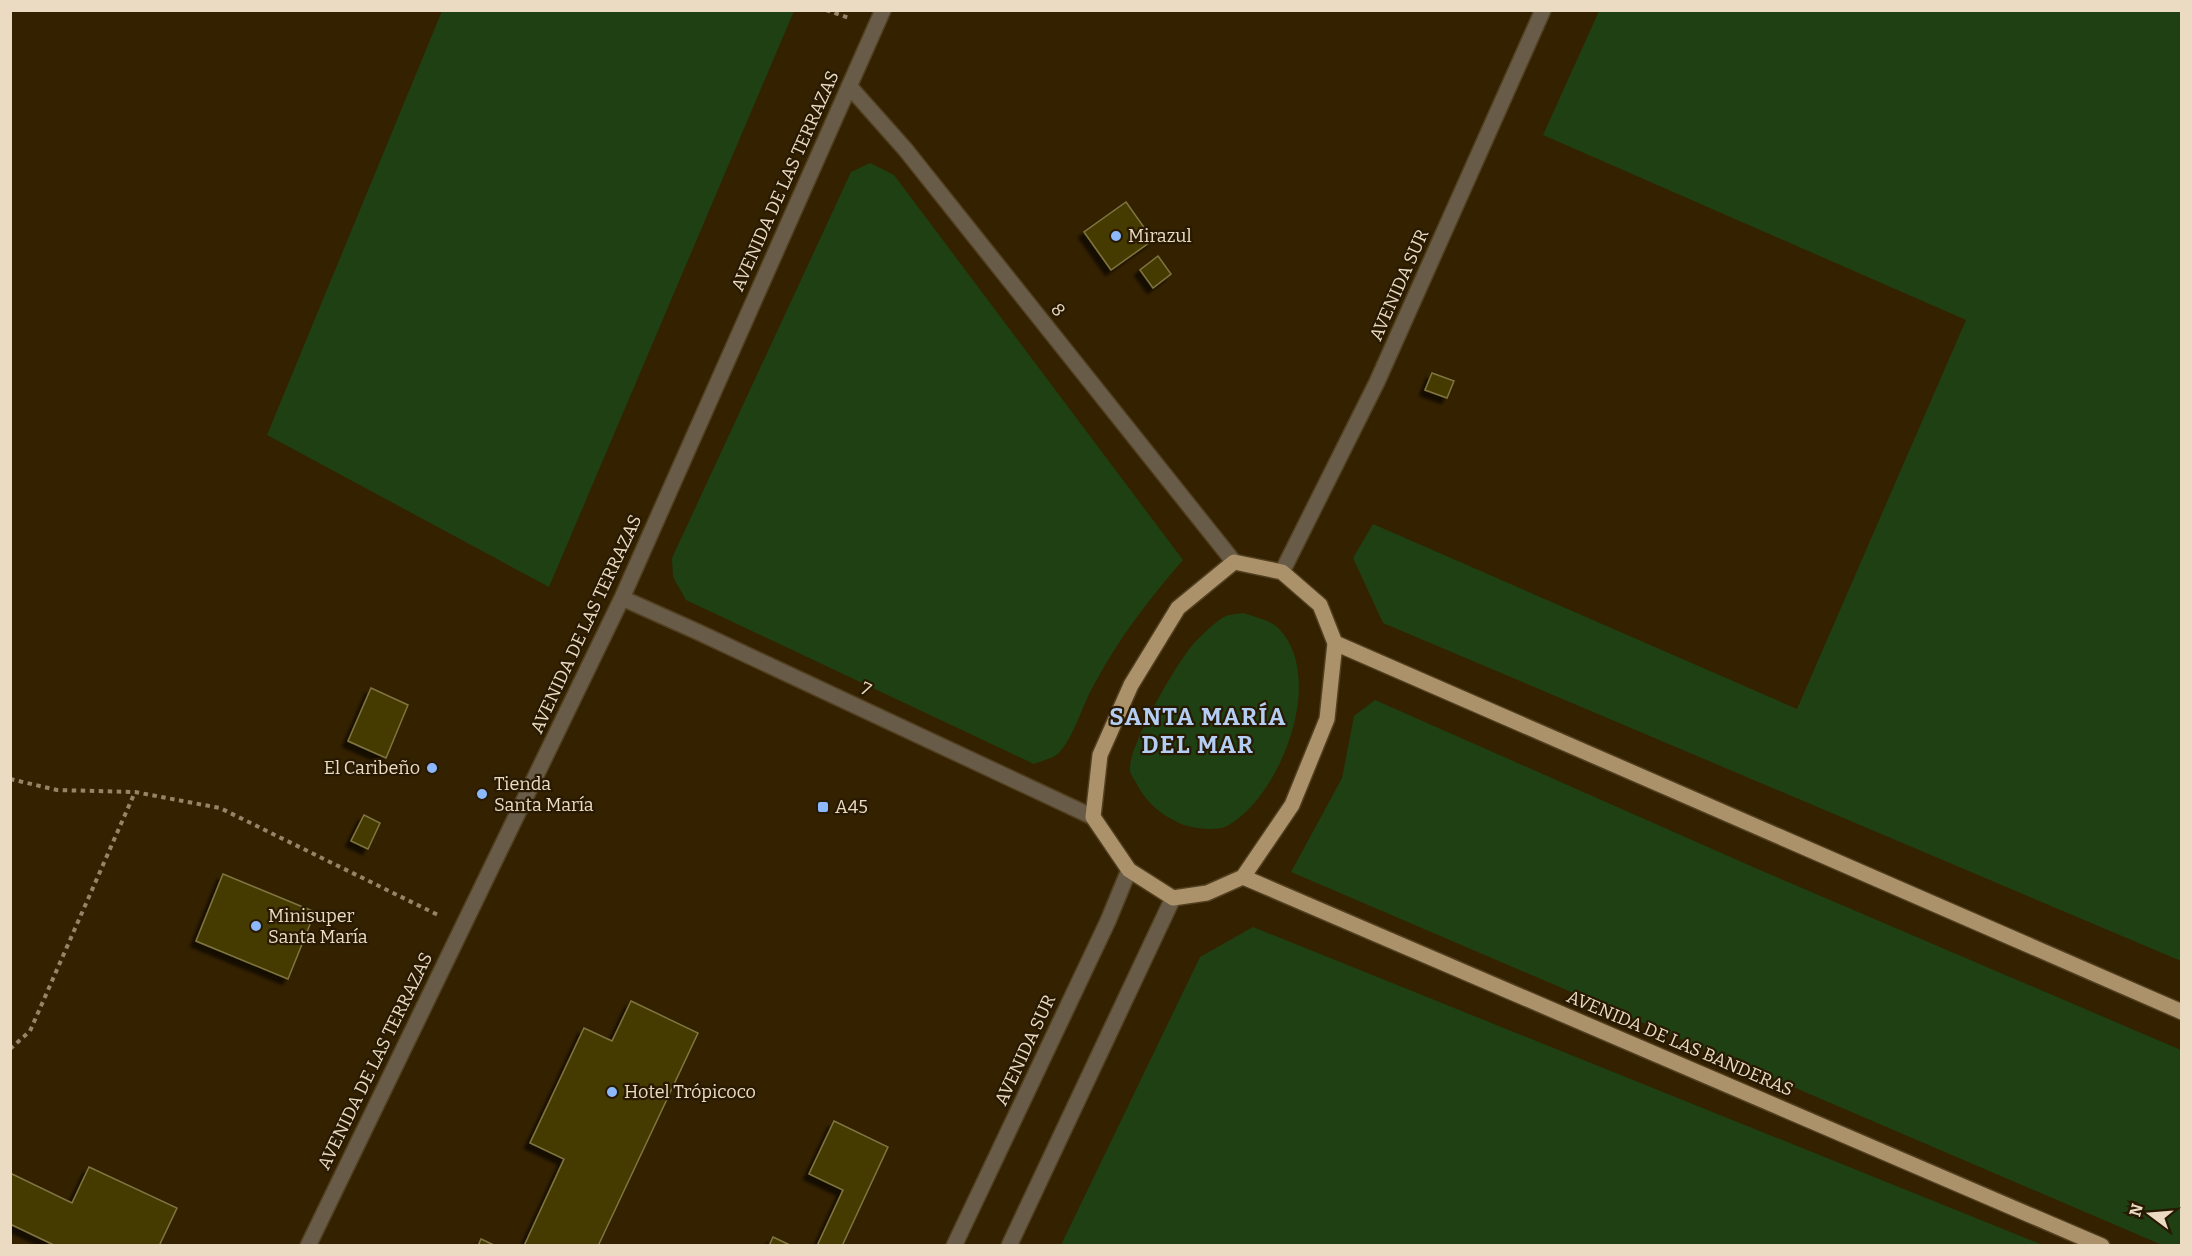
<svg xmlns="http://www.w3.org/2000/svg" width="2192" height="1256" font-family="Bitter,serif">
  <defs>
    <filter id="shadow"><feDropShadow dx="-5.5" dy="5.5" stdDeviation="1.5" flood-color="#0009"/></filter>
  </defs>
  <rect width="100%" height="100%" fill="#342100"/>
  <path fill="#1e4012" d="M442 11H794L549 587 267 435Z
    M1599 11H2181V961L1383 623 1353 558 1373 524 1797 709 1966 320 1543 135Z
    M870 163 894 175 1183 560C1150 598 1119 638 1095 683 1082 705 1076 733 1059 753 1054 758 1041 761 1034 764L686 600 673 577 672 558 851 172Z
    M1244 613C1254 617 1270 620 1277 627 1328 675 1281 797 1227 826 1217 832 1189 828 1179 823 1162 815 1148 804 1139 788 1137 783 1131 776 1130 771 1127 748 1178 660 1195 642 1203 634 1213 624 1222 618 1228 614 1237 614 1244 613Z
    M1375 700 1753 867 2181 1050 2180 1245H2162L1291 872 1342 778 1354 716Z
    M1253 927 2043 1245H1061L1200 957Z"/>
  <path fill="#443a00" stroke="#7f7541" stroke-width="1.5" filter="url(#shadow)" d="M1126 202 1153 240 1111 270 1084 232Z
    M1158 256 1171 274 1153 288 1140 270Z
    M1432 373 1454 381 1447 398 1425 390Z
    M371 688 408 705 386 758 348 741Z
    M364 815 380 823 368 849 351 841Z
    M223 874 315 912 288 979 196 941Z
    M631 1001 698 1033 598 1246H524L564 1159 530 1143 584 1028 612 1041Z
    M834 1121 888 1147 842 1246H817L843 1190 809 1174Z
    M89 1167 177 1208 159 1246H56L10 1224V1173L72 1203Z
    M773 1237 792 1246H769Z
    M481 1239 496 1246H478Z"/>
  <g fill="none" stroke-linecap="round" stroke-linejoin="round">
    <defs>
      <path id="minor" d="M849 86 905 149 1234 562
        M1282 572 1377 382 1543 10
        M622 598 698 632 1093 817
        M308 1246 622 598 883 10
        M954 1246 1108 921 1129 870
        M1009 1246 1173 898"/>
      <path id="major" d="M1234 562 1282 572 1320 605 1335 643 1327 719 1292 805 1243 877 1207 893 1173 898 1129 870 1093 817 1100 755 1131 685 1178 608Z
        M1335 643 2182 1012
        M1243 877 2102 1246"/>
    </defs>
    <use href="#minor" stroke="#513f1f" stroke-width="18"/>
    <use href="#major" stroke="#513f1f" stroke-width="18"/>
    <path stroke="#968468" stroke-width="4" stroke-dasharray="4.5 4.5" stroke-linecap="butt" d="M826 10 849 18
      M10 779 57 790 135 792 220 808 438 915
      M10 1049 30 1031 135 792"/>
    <use href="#minor" stroke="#685c49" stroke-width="15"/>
    <use href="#major" stroke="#ab926b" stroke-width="15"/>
  </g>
  <g fill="#8db9fc" stroke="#271902" stroke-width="2">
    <circle cx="1116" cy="236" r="6"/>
    <circle cx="432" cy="768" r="6"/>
    <circle cx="482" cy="794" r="6"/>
    <rect x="817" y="801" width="12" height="12" rx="3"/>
    <circle cx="256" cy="926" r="6"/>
    <circle cx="612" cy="1092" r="6"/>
  </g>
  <g text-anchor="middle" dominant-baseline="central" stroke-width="4.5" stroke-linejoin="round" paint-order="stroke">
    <g font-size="18" fill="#ebdbc3" stroke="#271902">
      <text transform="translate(785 181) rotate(-66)">AVENIDA DE LAS TERRAZAS</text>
      <text transform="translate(1399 285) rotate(-66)">AVENIDA SUR</text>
      <text transform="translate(1058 310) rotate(51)">8</text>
      <text transform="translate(586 624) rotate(-65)">AVENIDA DE LAS TERRAZAS</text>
      <text transform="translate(866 689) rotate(25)">7</text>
      <text transform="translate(1680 1043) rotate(23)">AVENIDA DE LAS BANDERAS</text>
      <text transform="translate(1025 1050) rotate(-65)">AVENIDA SUR</text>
      <text transform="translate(375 1061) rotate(-64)">AVENIDA DE LAS TERRAZAS</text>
    </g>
    <g font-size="18" fill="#ebdbc3" stroke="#271902" text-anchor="start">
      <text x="1128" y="236">Mirazul</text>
      <text x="420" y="768" text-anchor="end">El Caribeño</text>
      <text x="494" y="784">Tienda<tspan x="494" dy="21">Santa María</tspan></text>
      <text x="835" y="807">A45</text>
      <text x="268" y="916">Minisuper<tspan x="268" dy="21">Santa María</tspan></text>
      <text x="624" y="1092">Hotel Trópicoco</text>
    </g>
    <g font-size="24" font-weight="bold" letter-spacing="1.5" fill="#b4cdf3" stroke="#271902">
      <text x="1198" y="717">SANTA MARÍA<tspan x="1198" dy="28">DEL MAR</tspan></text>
    </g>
  </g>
  <rect width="2192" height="1256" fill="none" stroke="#ebdbc3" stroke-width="24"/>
  <g transform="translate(2150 1214) rotate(286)" stroke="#271902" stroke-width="4.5" paint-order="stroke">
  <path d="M0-4.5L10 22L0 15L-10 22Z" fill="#ebdbc3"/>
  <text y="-9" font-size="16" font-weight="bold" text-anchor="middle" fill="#ebdbc3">N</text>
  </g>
</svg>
